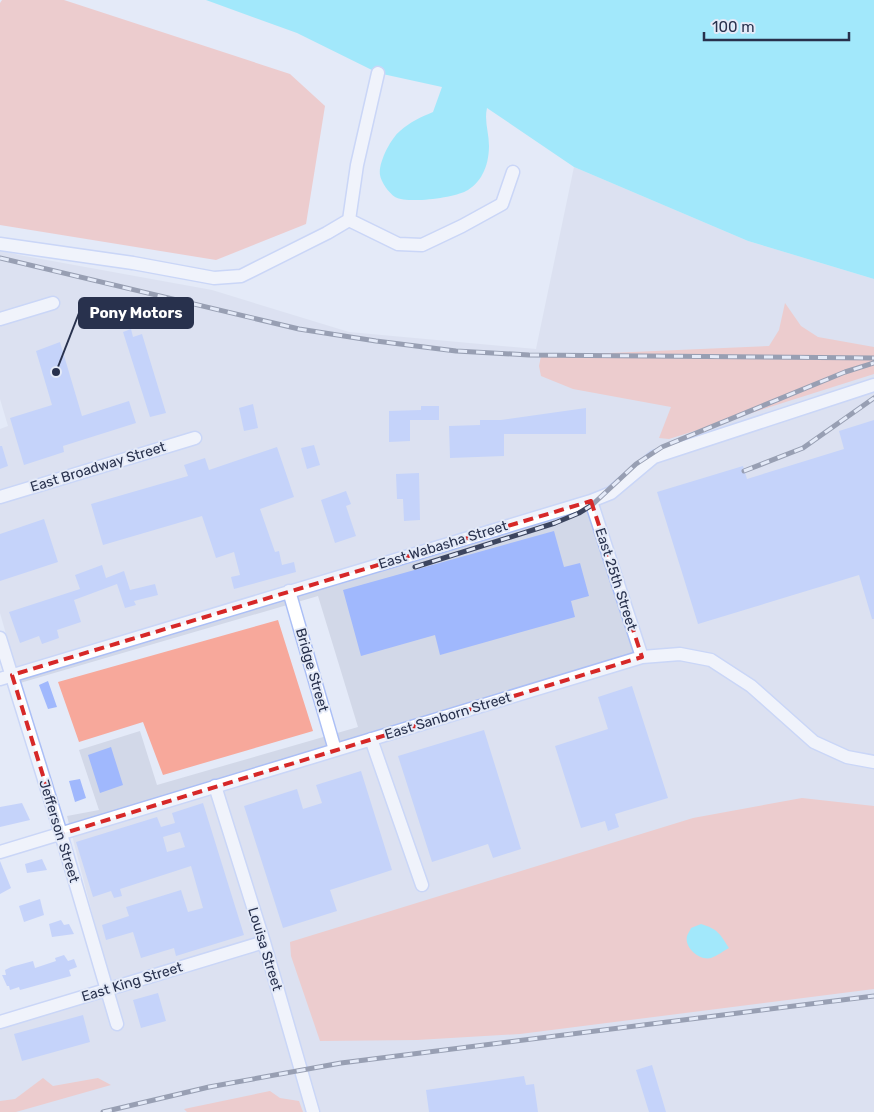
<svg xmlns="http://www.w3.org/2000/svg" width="874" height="1112" font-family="Rubik,sans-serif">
  <rect width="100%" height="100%" fill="#e4eaf8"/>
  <path fill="#d2d8e8" d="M574 167 748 241 874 279V1112H0V1029L113 994 67 816 99 810 79 750 140 731 157 785 358 727 318 596 20 683 0 613V429L8 426 0 399V250L19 255 212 290 349 332 536 349Z"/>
  <path fill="#f7a89b" d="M2 0H64L290 74 325 106 306 224 216 260 0 225V3Z
    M785 303 801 326 818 337 874 347V374L669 439 659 438 671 407 573 389 541 376 539 366 541 356 769 346 779 330Z
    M278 620 313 731 163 775 143 722 79 742 58 682Z
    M802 798 874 806V989L520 1034 417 1040 320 1041 291 956 290 942 693 818Z
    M43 1078 53 1086 98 1078 111 1085 16 1112H0V1101L15 1099Z
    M270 1091 280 1098 299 1101 303 1112H187L184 1109Z"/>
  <path fill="#53e7fe" d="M206 0H874V279L748 241 574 167 487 108C484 121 489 133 489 146 489 155 487 167 482 175 480 180 471 189 466 191 453 198 408 204 395 197 389 193 381 182 380 175 378 163 391 138 400 131 410 122 421 117 433 112L442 87 378 73 297 33Z
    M701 924C718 929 720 934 729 948 723 951 717 956 711 958 699 961 684 947 687 936 688 933 690 931 691 928Z"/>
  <path fill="#a0b8fd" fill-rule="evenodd" d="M131 329 133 337 142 334 166 413 150 417 123 332Z
    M60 342 82 416 129 401 136 423 63 446 64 452 24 465 10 418 52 405 36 351Z
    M253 404 258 428 244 431 239 408Z
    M421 406H439V420H410V441L389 442V411L421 410Z
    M586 408V434H504V456L450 458 449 426 480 425V420H501Z
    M874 420V619H872L859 575 698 624 657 492 743 466 747 479 844 449 839 431Z
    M314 445 320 465 307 469 301 448Z
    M0 446H2L8 466 0 469Z
    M277 447 294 497 260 509 275 552 279 551 282 565 294 562 296 572 234 589 231 577 240 575 234 552 216 558 202 516 103 545 91 504 188 476 184 465 205 458 209 470Z
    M419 473 420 520 404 521 403 499H397L396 474Z
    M346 491 351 504 346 506 356 536 335 543 321 500Z
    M44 519 58 562 0 581V534Z
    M554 531 564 567 580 563 589 596 571 601 575 617 440 655 435 635 361 656 343 590Z
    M102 565 106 578 124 571 130 590 155 584 158 595 134 601 136 605 125 608 117 584 74 600 81 622 57 630 59 638 42 644 39 636 20 643 9 612 80 589 75 575Z
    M48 681 57 707 48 709 39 685Z
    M632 686 668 798 615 814 619 827 608 831 605 821 581 828 555 746 608 729 598 697Z
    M484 730 521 849 493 858 488 844 432 862 398 756Z
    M111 747 123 785 100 793 88 755Z
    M361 771 392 870 330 890 337 911 283 928 244 806 297 789 303 809 322 803 316 785Z
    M80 779 86 798 75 802 69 781Z
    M22 803 30 820 0 827V807Z
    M203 803 244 935 176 956 174 948 141 958 133 932 106 940 102 925 129 916 126 907 181 890 188 912 203 908 191 866 120 889 122 896 114 898 111 891 93 897 76 842 157 817 161 827 175 823 172 813ZM180 832 185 847 167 852 163 837Z
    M42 859 47 870 27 873 25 864Z
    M0 861 11 888 0 894Z
    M40 899 44 915 24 922 19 906Z
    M61 920 64 925 69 924 74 934 52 937 49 924Z
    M64 955 68 961 74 959 77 967 69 970 71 976 20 990 19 987 10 990 9 986H7L2 975H6L5 970 11 967 33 961 35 968 56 961 55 958Z
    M158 993 166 1021 141 1028 133 1000Z
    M83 1015 90 1042 22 1061 14 1034Z
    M652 1065 666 1112H649L636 1070Z
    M524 1076 526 1085 534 1084 538 1112H429L426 1090Z"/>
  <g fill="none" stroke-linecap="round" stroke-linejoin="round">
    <defs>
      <path id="minor" d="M349 220 398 244 422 245 462 226 502 204 513 172
        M0 244 133 263 214 278 241 276 327 233 349 220 357 165 378 73
        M0 319 53 303
        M0 497 195 438
        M591 501 642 657
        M289 591 335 750
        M0 638 61 834 117 1024
        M0 679 591 501 611 493 654 457 874 385
        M371 739 422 885
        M215 786 264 942 313 1112
        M0 852 642 657 680 654 711 660 751 686 814 742 847 757 874 762
        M0 1022 264 942"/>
    </defs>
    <use href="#minor" stroke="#abbff6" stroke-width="15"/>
    <use href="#minor" stroke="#fff" stroke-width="12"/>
    <defs>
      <path id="rail" d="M0 258 299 329 376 341 456 351 529 355 874 358
        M744 471 803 448 874 398
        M415 567 555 523 579 513 592 505 636 464 662 447 845 372 874 363
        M103 1112 209 1087 341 1063 874 996"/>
    </defs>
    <use href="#rail" stroke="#3c455f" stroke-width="5"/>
    <use href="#rail" stroke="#e4eaf8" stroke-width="3" stroke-dasharray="9" stroke-linecap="butt"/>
  </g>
  <path d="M0 0H874V1112H0ZM591 501 642 657 61 834 12 675Z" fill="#e4eaf8" fill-opacity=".55" fill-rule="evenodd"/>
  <path fill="none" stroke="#d62828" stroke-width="4" stroke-dasharray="10 6" stroke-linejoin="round" d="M591 501 642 657 61 834 12 675Z"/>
  <g text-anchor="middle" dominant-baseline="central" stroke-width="4" stroke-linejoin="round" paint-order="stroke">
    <g font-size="14" fill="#28314d" stroke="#e4eaf8">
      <text transform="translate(98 467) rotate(-17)">East Broadway Street</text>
      <text transform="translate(443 545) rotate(-17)">East Wabasha Street</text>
      <text transform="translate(616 579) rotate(72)">East 25th Street</text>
      <text transform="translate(312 670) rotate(74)">Bridge Street</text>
      <text transform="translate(448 716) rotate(-17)">East Sanborn Street</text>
      <text transform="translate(59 831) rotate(73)">Jefferson Street</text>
      <text transform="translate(265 949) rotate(73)">Louisa Street</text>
      <text transform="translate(132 982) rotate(-17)">East King Street</text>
    </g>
  </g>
  <path fill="none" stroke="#28314d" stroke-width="2" d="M56 372L79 313"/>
  <circle fill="#28314d" stroke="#e4eaf8" stroke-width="2" cx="56" cy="372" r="5"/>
  <rect fill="#28314d" stroke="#28314d" stroke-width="2" x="79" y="298" width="114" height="30" rx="5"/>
  <g font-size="15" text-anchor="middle" font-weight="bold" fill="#fff">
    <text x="136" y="318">Pony Motors</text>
  </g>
  <path d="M704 32v8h145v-8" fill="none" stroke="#28314d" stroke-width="2.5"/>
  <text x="712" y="32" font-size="15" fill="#28314d" stroke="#e4eaf8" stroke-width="4" paint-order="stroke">100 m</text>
</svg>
